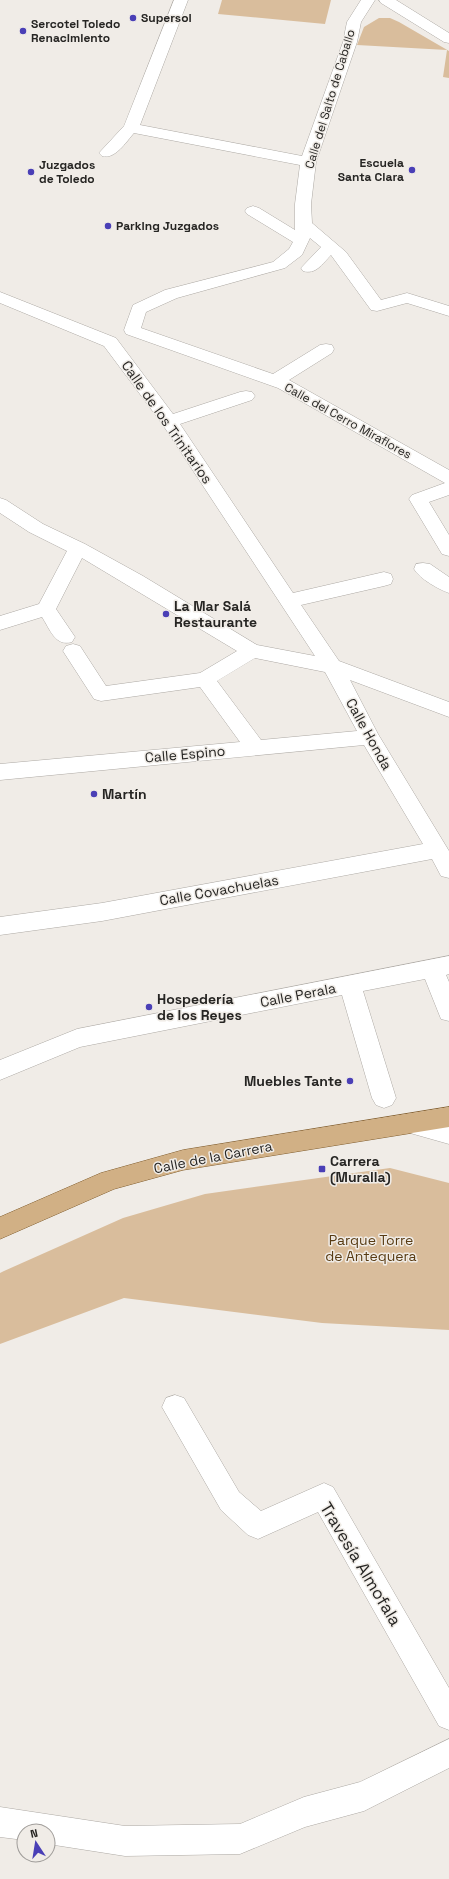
<svg xmlns="http://www.w3.org/2000/svg" width="449" height="1879" font-family="'Space Grotesk',sans-serif">
  <rect width="100%" height="100%" fill="#f0ece7"/>
  <path fill="#d9bd9c" d="M222 0H331L325 24 218 14Z
    M379 18H390L399 22 449 51V78L443 77 447 50 357 45 364 27Z
    M390 1168 449 1183V1330L322 1323 124 1298 0 1344V1273L4 1271 123 1218 205 1194Z"/>
  <g fill="none" stroke-linecap="round" stroke-linejoin="round">
    <defs>
      <path id="minor" d="M174 0H188L140 125 302 156 343 42 347 22 361 0H375L361 22 357 42 316 162 311 204 312 223 346 252 381 300 407 293 449 306V316L407 303 377 311 371 310 331 255C322 264 316 275 303 271L301 268 321 247 310 238 302 255 285 268 177 298 146 312 141 328 273 374 320 345 326 344 332 345 334 349 332 353 289 380 449 470V495L429 502 449 535V556L442 554 409 499 412 495 445 483 278 388 126 334 124 330 133 305 165 290 273 262 289 249 293 242 247 214 245 211 247 208 253 206 259 208 295 230V204L300 165 134 133C126 142 115 160 102 156L99 153 124 126Z
        M379 0H396L449 33V43L444 42 381 3Z
        M0 292 116 338 173 414 240 392 246 391 252 392 255 396 252 400 180 424 293 593 384 572 391 574 393 579 391 584 384 586 301 605 339 661 449 702V717L350 680 378 734 449 851V878L441 876 432 859 102 921 0 935V917L102 903 423 844 364 745 0 780V764L240 742 200 687 101 701 94 699 63 651 66 646 73 644 80 646 106 686 200 673 237 651 82 558 56 609 75 637 72 642C55 647 50 629 42 617L0 630V616L39 604 67 551 29 532 0 513V498L6 500 43 524 85 544 143 576 257 645 315 656 163 425 104 346 0 303ZM255 658 325 672 357 731 261 740 217 681Z
        M423 563 430 564 449 577V593C438 589 420 579 414 569L416 564Z
        M449 956V974L446 975 449 982V1021L441 1019 425 979 363 991 396 1098 392 1105 384 1108 376 1105 372 1098 342 995 80 1047 0 1080V1060L77 1029Z
        M411 1114 449 1124V1144L403 1131 399 1124 403 1117Z
        M175 1395 184 1398 239 1492 261 1511 324 1483 333 1487 449 1688V1730L439 1726 318 1512 258 1539 248 1535 221 1510 162 1407 166 1398Z
        M449 1739V1768L364 1811 305 1827 240 1854 125 1856 48 1844V1831H24V1840L0 1837V1807L125 1826 240 1824 304 1797 360 1782Z"/>
      <path id="major" d="M449 1107V1127L183 1170 114 1189 0 1239V1217L101 1173 183 1150Z"/>
    </defs>
    <use href="#minor" stroke="#ada9a4" stroke-width="1"/>
    <use href="#major" stroke="#815d2d" stroke-width="1"/>
    <use href="#minor" fill="#fff" fill-rule="evenodd"/>
    <use href="#major" fill="#d1b085" fill-rule="evenodd"/>
  </g>
  <g fill="#4a3fb6" stroke="#f0ece7" stroke-width="1.5">
    <circle cx="133" cy="18" r="4"/>
    <circle cx="23" cy="31" r="4"/>
    <circle cx="412" cy="170" r="4"/>
    <circle cx="31" cy="172" r="4"/>
    <circle cx="108" cy="226" r="4"/>
    <circle cx="166" cy="614" r="4"/>
    <circle cx="94" cy="794" r="4"/>
    <circle cx="149" cy="1007" r="4"/>
    <circle cx="350" cy="1081" r="4"/>
    <rect x="318" y="1165" width="8" height="8" rx="2"/>
  </g>
  <g text-anchor="middle" dominant-baseline="central" stroke-width="3" stroke-linejoin="round" paint-order="stroke">
    <g font-size="12" font-weight="bold" fill="#262523" stroke="#f0ece7" text-anchor="start">
      <text x="141" y="18">Supersol</text>
      <text x="31" y="24">Sercotel Toledo<tspan x="31" dy="14">Renacimiento</tspan></text>
      <text x="404" y="163" text-anchor="end">Escuela<tspan x="404" dy="14">Santa Clara</tspan></text>
      <text x="39" y="165">Juzgados<tspan x="39" dy="14">de Toledo</tspan></text>
      <text x="116" y="226">Parking Juzgados</text>
    </g>
    <g font-size="12" fill="#262523" stroke="#f0ece7">
      <text transform="translate(330 99) rotate(-73)">Calle del Salto de Caballo</text>
      <text transform="translate(348 421) rotate(29)">Calle del Cerro Miraflores</text>
    </g>
    <g font-size="14" fill="#262523" stroke="#f0ece7">
      <text transform="translate(167 422) rotate(55)">Calle de los Trinitarios</text>
      <text transform="translate(369 734) rotate(61)">Calle Honda</text>
      <text transform="translate(185 754) rotate(-5)">Calle Espino</text>
      <text transform="translate(219 890) rotate(-10)">Calle Covachuelas</text>
      <text transform="translate(298 995) rotate(-11)">Calle Perala</text>
      <text transform="translate(213 1157) rotate(-11)">Calle de la Carrera</text>
    </g>
    <g font-size="14" font-weight="bold" fill="#262523" stroke="#f0ece7" text-anchor="start">
      <text x="174" y="606">La Mar Salá<tspan x="174" dy="16">Restaurante</tspan></text>
      <text x="102" y="794">Martín</text>
      <text x="157" y="999">Hospedería<tspan x="157" dy="16">de los Reyes</tspan></text>
      <text x="342" y="1081" text-anchor="end">Muebles Tante</text>
      <text x="330" y="1161">Carrera<tspan x="330" dy="16">(Muralla)</tspan></text>
    </g>
    <g font-size="14" fill="#583b13" stroke="#f0ece7">
      <text x="371" y="1240">Parque Torre<tspan x="371" dy="16">de Antequera</tspan></text>
    </g>
    <g font-size="17" fill="#262523" stroke="#f0ece7">
      <text transform="translate(361 1564) rotate(59)">Travesía Almofala</text>
    </g>
  </g>
  <g transform="translate(36 1843) rotate(348)"><circle r="19" fill="#f0ece7" stroke="#9f9c99"/>
  <path d="M0-3L7 15L0 10L-7 15Z" fill="#4a3fb6"/>
  <text y="-6" font-size="11" font-weight="bold" text-anchor="middle" fill="#262523">N</text>
  </g>
</svg>
